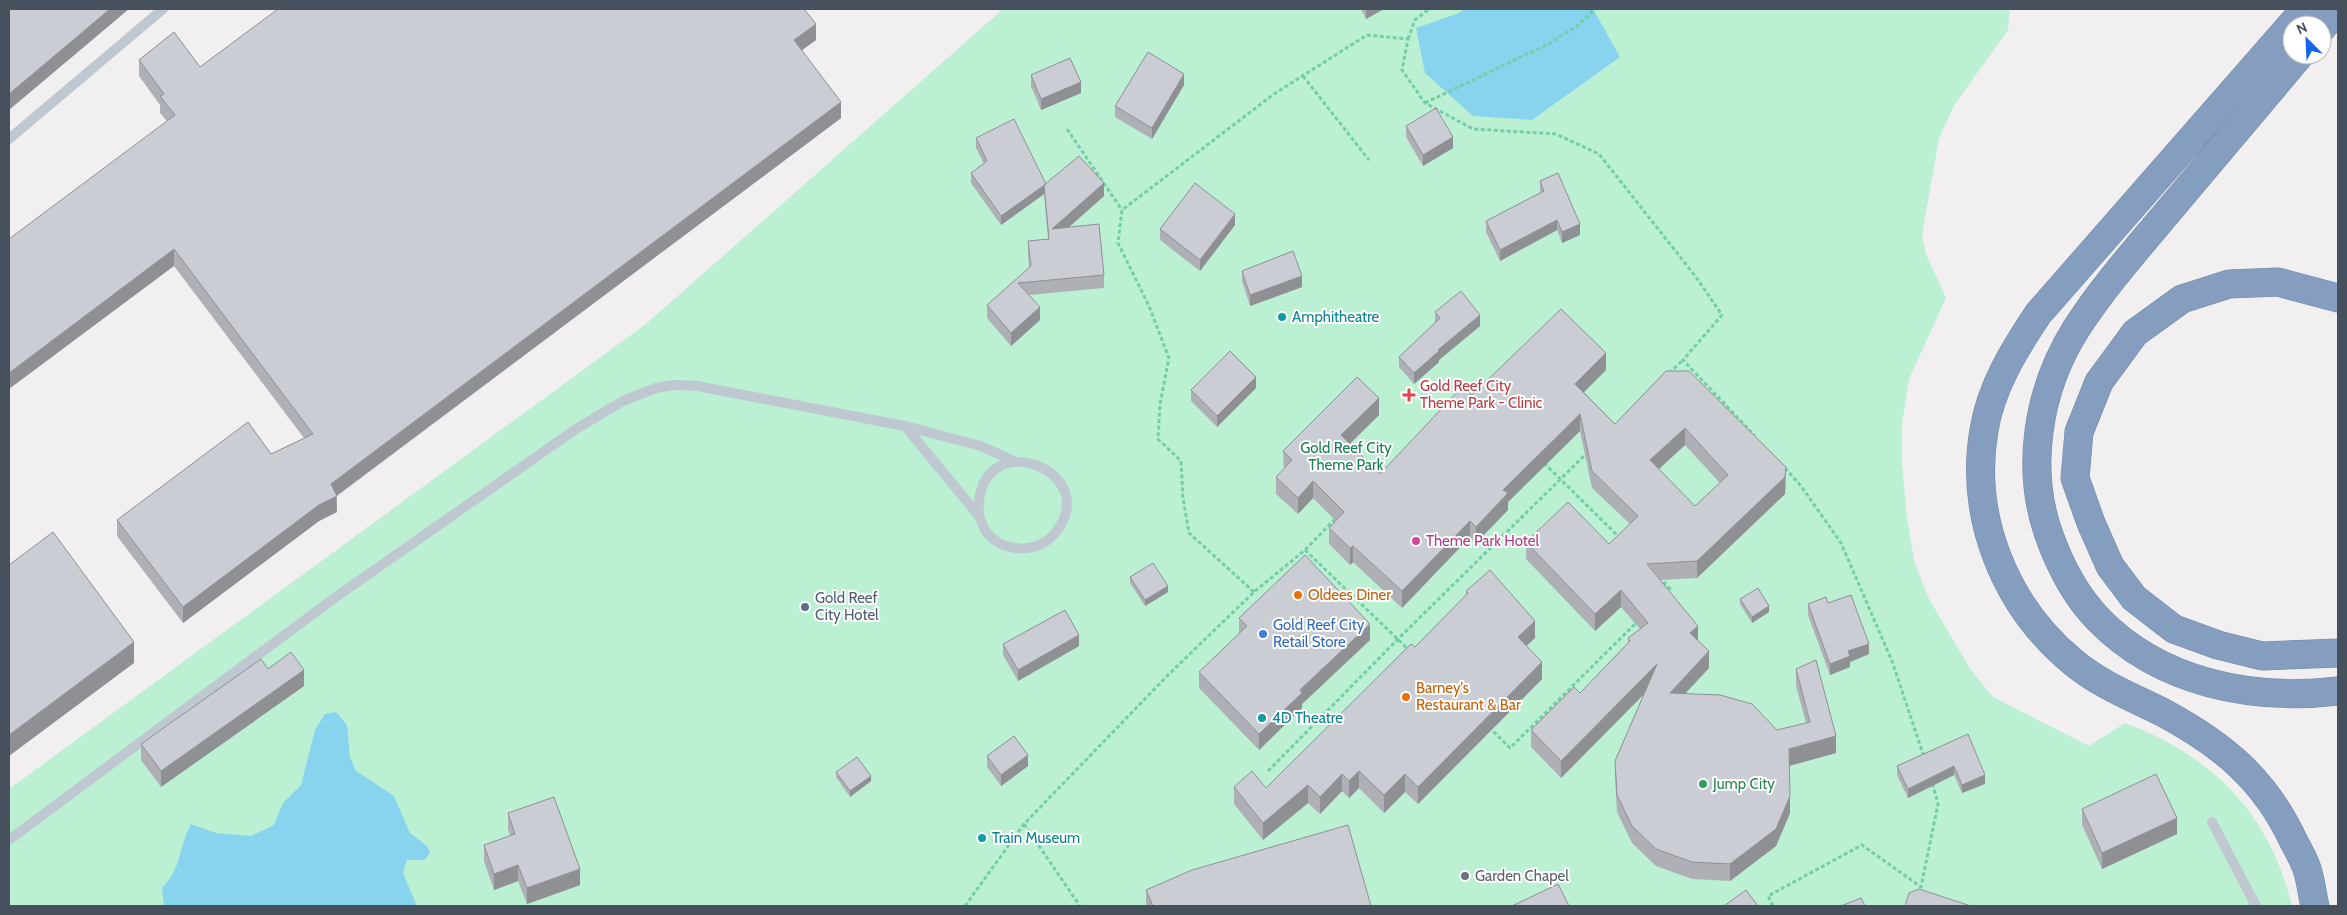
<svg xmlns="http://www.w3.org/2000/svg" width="2347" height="915" font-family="Cabin,sans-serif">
  <rect width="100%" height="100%" fill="#f1efef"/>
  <path fill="#bcf0d3" d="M1003 9H2010L2008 30 1955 104 1939 138 1922 235 1926 254 1946 298 1909 379 1902 424V462L1907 519 1915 564 1929 599 1971 670 1993 697 2089 746 2125 723C2213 756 2270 814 2292 906H9V789L646 324Z"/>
  <path fill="#88d4ef" d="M1465 9H1593L1620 57 1532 120 1473 116 1425 73 1416 28 1459 13Z
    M336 712 347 725 350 757 356 771 394 796 410 833 427 846 430 852 425 860H407L403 873 417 906H164L162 888C183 866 178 848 191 824L216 833 251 836 274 825 283 803 301 785 315 730 325 714Z"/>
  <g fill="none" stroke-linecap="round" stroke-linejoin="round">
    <defs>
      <path id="motorway" d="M2305 9 2038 314C2014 350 1991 387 1984 430 1969 517 2005 606 2073 662 2099 684 2132 697 2162 712 2222 744 2265 779 2294 842 2299 851 2304 860 2307 869 2311 881 2312 894 2315 906
        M2322 28 2338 9
        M2300 55C2259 104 2218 153 2177 201 2142 243 2105 284 2076 329 2038 389 2025 468 2049 535 2060 566 2074 594 2098 619 2160 683 2252 701 2338 691
        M2338 298 2278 282 2229 284 2182 299 2135 333 2099 382 2079 432 2075 478 2091 523 2110 566 2134 598 2174 629 2218 645 2262 656 2338 653"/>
    </defs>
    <use href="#motorway" stroke="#7089ab" stroke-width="29"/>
    <path stroke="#73cfa7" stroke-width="3" stroke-dasharray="4 2.5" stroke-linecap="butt" d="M1408 39 1415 20 1429 9
      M1303 76 1369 160
      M1425 103 1550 43 1577 26 1595 9
      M1067 129 1122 210
      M1669 373 1683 360
      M1544 463 1619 537
      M1785 468 1801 486 1841 543 1892 661 1924 757
      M1305 550 1409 650
      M1659 577 1670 589 1667 592
      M1254 592 1189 533 1183 498 1181 461 1158 439 1160 404 1169 358 1149 306 1118 243 1122 210 1274 94 1367 35 1408 39 1402 70 1425 103 1473 129 1556 134 1599 154 1696 277 1722 315 1683 360 1755 436
      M1489 727 1510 748 1637 622
      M1268 771 1398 639 1588 452
      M1024 824 1080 906
      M965 906 1024 824 1169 674 1254 592 1305 550 1336 518
      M1773 906 1768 896 1862 845 1921 887 1938 804 1932 782"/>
    <path stroke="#bfc8d1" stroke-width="10" d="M9 139 163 9
      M905 426 979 516C981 520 983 526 985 530 1001 553 1037 555 1055 533 1107 469 972 420 979 516
      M2212 822 2256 906
      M9 840 333 599 576 429 623 401 656 388 674 385 697 386 905 426 981 446 1016 462"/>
    <use href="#motorway" stroke="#859ebf" stroke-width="28"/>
  </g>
  <path fill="#afb0b6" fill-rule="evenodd" d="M1361 9H1384L1366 19Z
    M816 40 802 50 841 118 337 496V512L319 521 183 623 117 536V520L271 454 304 438 174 266 167 121 160 113V105L139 76V60L200 67Z
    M1031 75 1081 93 1041 110 1031 86Z
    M1184 85 1152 139 1115 117V106Z
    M1406 126 1453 148 1423 166 1406 137Z
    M976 138 1046 184 1104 196 1069 227 1104 275V288L1029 295 1040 320 1011 346 987 318V305L1029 268 1028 254V241L1048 239 1044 194 1001 225 971 183V173L984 164 976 148Z
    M1540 181 1580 235 1562 243 1557 230 1500 261 1486 232V221L1540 193Z
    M1235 225 1200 271 1160 240V229Z
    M1242 271 1302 287 1250 306 1242 281Z
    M1435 312 1480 326 1439 360V362L1414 384 1399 367V357L1435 323Z
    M1606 370 1584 392 1615 424 1666 371 1786 484 1785 494 1697 578 1660 580 1698 641 1709 668 1685 693 1777 730 1806 723 1796 686V669L1836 753 1789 766 1790 813 1776 846 1730 881 1692 879 1656 866 1632 843 1617 812 1615 778V761L1644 694 1561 778 1531 747V730L1580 693 1628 643V638L1640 629 1621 607 1595 631 1526 559V542L1609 544 1630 524 1592 488 1580 431 1508 502V510L1476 543 1470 537 1402 608 1353 562 1350 565 1329 544V528L1336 521 1313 498 1298 514 1276 494V477L1284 469 1283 451 1379 415 1350 444 1380 474 1472 395ZM1685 445 1720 483 1695 506 1659 469Z
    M1256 388 1217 427 1191 401V390Z
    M1130 577 1168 592 1145 606 1130 583Z
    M1466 591 1535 638 1526 646 1542 679 1418 804 1405 792 1384 813 1359 788 1349 798 1342 791 1320 814 1308 803 1263 840 1234 804V787L1266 788 1415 647 1466 596Z
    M1740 599 1769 612 1752 623 1740 604Z
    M1828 603 1869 654 1850 662V667L1830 675 1808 615V604Z
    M1239 618 1370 640 1302 704V708L1259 750 1199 688V672L1239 634Z
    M1003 644 1079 646 1018 681 1003 655Z
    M268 669 304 686 161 787 141 760V744Z
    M1968 734 1985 784 1962 793 1954 775 1908 798 1897 775V766Z
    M987 756 1028 766 1001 786 987 767Z
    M836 772 871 781 850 797 836 777Z
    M2082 809 2177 834 2102 869 2082 825Z
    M508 813 580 885 527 904 518 881 494 890 484 861V845L510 836 508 829Z
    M1146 890 1371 906H1146Z"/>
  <path fill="#8e9094" d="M110 9H129L9 110V94Z
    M1366 9H1384L1366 19Z
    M816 24V40L794 56V40Z
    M1184 74V85L1152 139V128Z
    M1081 82V93L1041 110V99Z
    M841 102V118L336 496 337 512 319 521 183 623V607L331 484Z
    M1453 137V148L1423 166V155Z
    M1104 183V196L1052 242V229Z
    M1046 184 1044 185V194L1001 225V216Z
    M1235 214V225L1200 271V260Z
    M1557 220V230L1500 261V250Z
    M1580 224V235L1562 243V232Z
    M174 249V266L9 389V373Z
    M1302 276V287L1250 306V295Z
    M1040 307V320L1011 346V333Z
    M1480 315V326L1439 360V362L1414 384V373L1438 350Z
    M1606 353V370L1575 401V384Z
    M1256 377V388L1217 427V416Z
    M1379 398V415L1341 452V435Z
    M1580 414V431L1508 502V510L1476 543V527L1503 490Z
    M1685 428V445L1650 477V460Z
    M1786 467 1785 494 1697 578V561Z
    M1313 481V498L1298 514V498Z
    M1470 521V537L1402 608V591Z
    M1353 546V562L1350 565V548Z
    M1168 586V592L1145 606V600Z
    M1621 590V607L1595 631V614Z
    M1769 606V612L1752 623V617Z
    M1535 621V638L1518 654V637Z
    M1370 624V640L1302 704V708L1259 750V734L1300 690Z
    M1698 626V643L1690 633Z
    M1079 635V646L1018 681V670Z
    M134 642V663L9 756V735Z
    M1869 644V654L1850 662V667L1830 675V664L1848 651Z
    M1709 651V668L1670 710V693Z
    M1542 662V679L1418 804V787Z
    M1657 664V681L1561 778V761Z
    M304 670V686L161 787V771Z
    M1836 736V753L1789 766V749Z
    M1028 755V766L1001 786V775Z
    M1954 766V775L1908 798V789Z
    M1359 771V788L1349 798V781Z
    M1342 774V791L1320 814V797Z
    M1405 774V792L1384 813V795Z
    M1985 775V784L1962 793V785Z
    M871 776V781L850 797V791Z
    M1308 785V803L1263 840V823Z
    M1790 796V813L1776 846 1730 881V864Z
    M2177 818V834L2102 869V853Z
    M518 865V881L494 890V874Z
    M580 869V885L527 904V888Z"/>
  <path fill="#cbcdd4" stroke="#8e9094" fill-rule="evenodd" d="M9 9H110L9 94Z
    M278 9H804L816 24 794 40 841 102 331 484 337 496 319 505 183 607 117 520 248 422 271 454 313 434 174 249 9 373V239L175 115 160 96 164 94 139 60 174 32 200 67Z
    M1148 52 1184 74 1152 128 1115 106Z
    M1070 58 1081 82 1041 99 1031 75Z
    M1436 108 1453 137 1423 155 1406 126Z
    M1014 119 1046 184 1001 216 971 173 987 161 976 138Z
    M1079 156 1104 183 1052 229 1099 224 1104 275 1018 283 1040 307 1011 333 987 305 1031 266 1028 241 1049 239 1044 185Z
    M1558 173 1580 224 1562 232 1557 220 1500 250 1486 221 1544 191 1540 181Z
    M1195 183 1235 214 1200 260 1160 229Z
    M1293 251 1302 276 1250 295 1242 271Z
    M1461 291 1480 315 1438 350 1439 351 1414 373 1399 357 1440 318 1435 312Z
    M1561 309 1606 353 1575 384 1615 424 1666 371H1689L1786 467 1785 477 1697 561 1647 564 1698 626 1690 633 1709 651 1670 693 1720 695 1752 704 1777 730 1810 722 1796 669 1816 660 1836 736 1789 749 1790 796 1776 829 1730 864 1692 862 1656 849 1632 826 1617 795 1615 761 1657 664 1561 761 1531 730 1574 687 1580 693 1630 641 1628 638 1648 623 1621 590 1595 614 1526 542 1568 502 1609 544 1638 516 1592 471 1580 414 1503 490 1508 493 1476 527 1470 521 1402 591 1353 546 1350 548 1329 528 1344 512 1313 481 1298 498 1276 477 1292 460 1283 451 1357 377 1379 398 1341 435 1380 474 1462 387 1472 395ZM1685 428 1728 475 1695 506 1650 460Z
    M1230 351 1256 377 1217 416 1191 390Z
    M53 532 134 642 9 735V565Z
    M1305 555 1370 624 1300 690 1302 693 1259 734 1199 672 1247 626 1239 618Z
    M1153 563 1168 586 1145 600 1130 577Z
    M1490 570 1535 621 1518 637 1542 662 1418 787 1405 774 1384 795 1359 771 1349 781 1342 774 1320 797 1308 785 1263 823 1234 787 1252 771 1266 788 1411 644 1415 647 1468 593 1466 591Z
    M1758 588 1769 606 1752 617 1740 599Z
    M1851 595 1869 644 1848 651 1850 656 1830 664 1808 604 1826 597 1828 603Z
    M1065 610 1079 635 1018 670 1003 644Z
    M291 652 304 670 161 771 141 744 261 659 268 669Z
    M1968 734 1985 775 1962 785 1954 766 1908 789 1897 766Z
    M1014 736 1028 755 1001 775 987 756Z
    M857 757 871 776 850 791 836 772Z
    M2156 774 2177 818 2102 853 2082 809Z
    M554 797 580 869 527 888 518 865 494 874 484 845 515 834 508 813Z
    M1348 825 1371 906H1153L1146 890 1192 870Z
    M1558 884 1569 906H1511H1512Z
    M1919 889 1971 906H1905L1909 893Z
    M1746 890 1758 906H1724Z
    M1861 898 1865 906H1841Z"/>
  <g fill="#0f9aa8" stroke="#fff" stroke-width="2">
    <circle cx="1282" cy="317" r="5"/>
    <circle cx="1262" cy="718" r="5"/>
    <circle cx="982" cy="838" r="5"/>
  </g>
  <path fill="#e0444e" stroke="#fff" stroke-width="2" d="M1406.5 387.5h5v5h5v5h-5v5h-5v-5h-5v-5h5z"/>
  <circle fill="#d1479c" stroke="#fff" stroke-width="2" cx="1416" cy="541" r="5"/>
  <g fill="#e8710a" stroke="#fff" stroke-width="2">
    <circle cx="1298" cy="595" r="5"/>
    <circle cx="1406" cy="697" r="5"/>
  </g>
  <circle fill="#5c6f8a" stroke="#fff" stroke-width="2" cx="805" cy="607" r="5"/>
  <circle fill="#3f7fe0" stroke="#fff" stroke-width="2" cx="1263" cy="634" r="5"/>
  <circle fill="#2e9e5b" stroke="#fff" stroke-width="2" cx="1703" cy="784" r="5"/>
  <circle fill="#6b7280" stroke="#fff" stroke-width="2" cx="1465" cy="876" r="5"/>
  <g text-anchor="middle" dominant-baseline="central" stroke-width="4" stroke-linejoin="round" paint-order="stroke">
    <g font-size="15" fill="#0d838f" stroke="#fff" text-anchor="start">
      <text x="1292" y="317">Amphitheatre</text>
      <text x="1272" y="718">4D Theatre</text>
      <text x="992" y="838">Train Museum</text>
    </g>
    <g font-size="15" fill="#be3a42" stroke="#fff" text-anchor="start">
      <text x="1420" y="386">Gold Reef City<tspan x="1420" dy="17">Theme Park - Clinic</tspan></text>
    </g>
    <g font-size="15" fill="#148151" stroke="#fff">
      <text x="1346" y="448">Gold Reef City<tspan x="1346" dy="17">Theme Park</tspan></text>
    </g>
    <g font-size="15" fill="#b23c85" stroke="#fff" text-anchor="start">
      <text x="1426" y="541">Theme Park Hotel</text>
    </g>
    <g font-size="15" fill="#c56008" stroke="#fff" text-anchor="start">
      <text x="1308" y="595">Oldees Diner</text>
      <text x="1416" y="688">Barney's<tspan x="1416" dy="17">Restaurant &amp; Bar</tspan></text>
    </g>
    <g font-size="15" fill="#4e5e75" stroke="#fff" text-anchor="start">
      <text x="815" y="598">Gold Reef<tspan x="815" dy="17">City Hotel</tspan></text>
    </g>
    <g font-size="15" fill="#366cbe" stroke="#fff" text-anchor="start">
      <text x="1273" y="625">Gold Reef City<tspan x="1273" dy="17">Retail Store</tspan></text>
    </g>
    <g font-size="15" fill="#27864d" stroke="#fff" text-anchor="start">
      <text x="1713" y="784">Jump City</text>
    </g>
    <g font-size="15" fill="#5b616d" stroke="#fff" text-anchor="start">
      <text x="1475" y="876">Garden Chapel</text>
    </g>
  </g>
  <rect width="2347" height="915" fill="none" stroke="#46515d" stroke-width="20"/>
  <g transform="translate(2307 40) rotate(336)"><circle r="24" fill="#ffffff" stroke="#b5b9be"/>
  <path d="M0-4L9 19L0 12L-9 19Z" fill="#1464e7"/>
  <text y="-8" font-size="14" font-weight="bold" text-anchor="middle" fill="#46515d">N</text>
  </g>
</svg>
